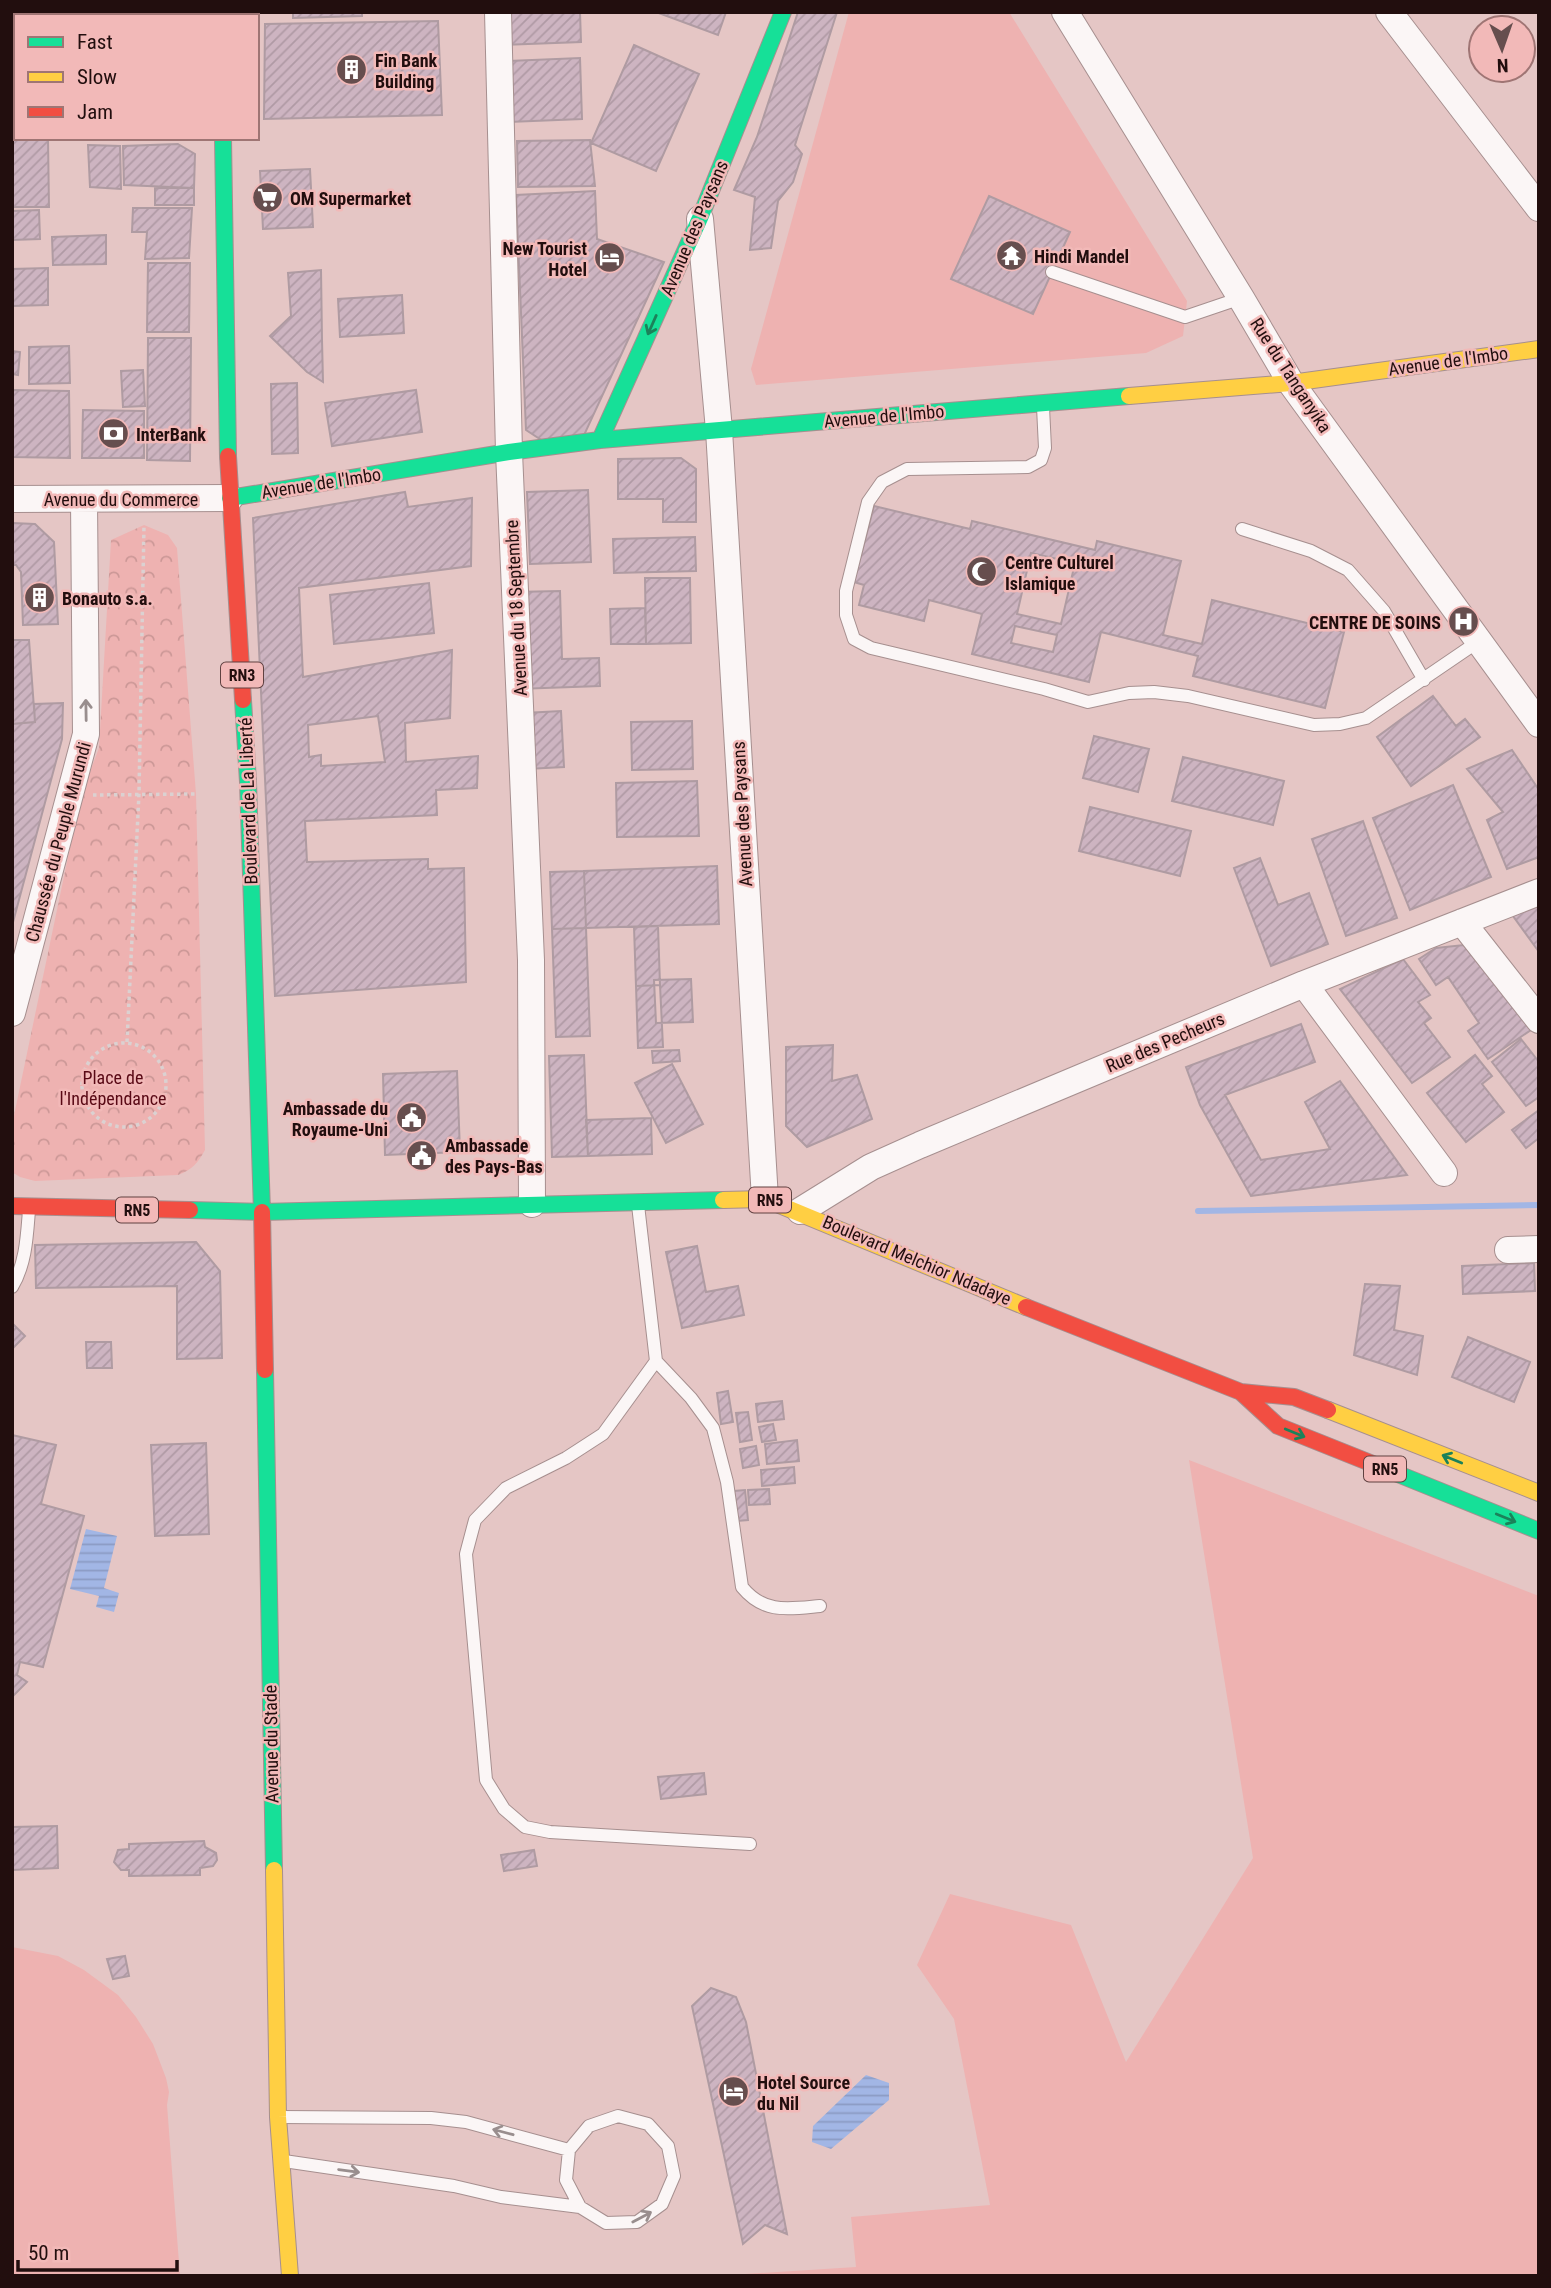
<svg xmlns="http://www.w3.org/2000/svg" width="1551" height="2288" font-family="'Roboto Condensed',sans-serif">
  <defs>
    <pattern id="park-crowns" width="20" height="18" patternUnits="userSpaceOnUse" patternTransform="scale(1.75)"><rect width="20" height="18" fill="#eeb2b1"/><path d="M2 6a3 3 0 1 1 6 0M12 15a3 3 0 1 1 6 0" fill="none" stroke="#cc9897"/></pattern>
    <pattern id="water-rules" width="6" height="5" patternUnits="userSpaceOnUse" patternTransform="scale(1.75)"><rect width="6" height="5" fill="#a2b6e5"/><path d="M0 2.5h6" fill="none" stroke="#8b9bc3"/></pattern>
    <pattern id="building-hatch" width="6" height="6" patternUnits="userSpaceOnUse" patternTransform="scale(1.75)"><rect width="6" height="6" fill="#cdb4c1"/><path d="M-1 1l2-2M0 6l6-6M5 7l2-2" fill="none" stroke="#b09aa5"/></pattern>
  </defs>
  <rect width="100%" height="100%" fill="#e5c6c5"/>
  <path fill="#eeb2b1" d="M849 12H1009L1187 301 1183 336 1146 353 756 385 751 369Z
    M1189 1460 1539 1596V2276H715L856 2267 851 2217 990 2205 954 2019 917 1965 950 1894 1071 1925 1126 2062 1253 1858Z
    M12 1947 58 1956 84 1970 118 1995 136 2017 153 2044 166 2078 169 2092 167 2105 180 2276H12Z"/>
  <path fill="url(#park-crowns)" d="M144 525 168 535 177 548 196 794 205 1150C198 1163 192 1170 178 1175L35 1181 20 1177 12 1172V1125L81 795 99 748 111 540Z"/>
  <path fill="url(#water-rules)" d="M86 1529 117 1536 104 1588 119 1593 114 1612 96 1607 99 1596 70 1589Z
    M866 2075 889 2083V2100L831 2149 812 2142 813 2126Z"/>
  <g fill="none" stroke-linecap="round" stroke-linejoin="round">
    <path stroke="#a2b6e5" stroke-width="6" d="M1198 1211 1539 1205"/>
  </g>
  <path fill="url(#building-hatch)" stroke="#af9ba2" stroke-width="2" fill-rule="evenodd" d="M12 12H40V16H16V78H12Z
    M293 12H362V16L293 18Z
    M500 12H580L581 42 501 45Z
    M656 12H726L718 35Z
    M798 12H837L795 145 802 154 793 182 778 201 771 248 750 250 755 197 734 190 757 137Z
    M438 21 442 115 264 119 265 24Z
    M634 45 699 74 656 171 591 143Z
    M580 58 582 119 507 122 505 61Z
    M12 139H48L49 207H12Z
    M590 140 595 186 518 187 517 141Z
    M178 144 195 154 194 188 124 185 123 146Z
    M88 145 120 146 121 189 90 187Z
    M310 169 313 227 263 229 260 171Z
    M155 188H194V205H155Z
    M595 191 597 239 664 262 579 446 546 443 526 430 516 195Z
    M989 196 1070 232 1033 314 951 279Z
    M133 208H192L189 258 145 259 147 232H132Z
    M39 210 40 239 12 240V211Z
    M106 235V264L53 265 52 237Z
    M148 263H190L189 332H147Z
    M48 268V305L12 306V269Z
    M321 270 322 340 323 382 307 372 270 336 291 316 288 273Z
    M402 295 404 333 340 337 338 299Z
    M148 338H191L190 461 147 460Z
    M69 346 70 383 29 384V347Z
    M12 351 20 352 18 375 12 374Z
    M143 370 145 406 123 407 121 371Z
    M297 383 298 453 272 454 271 384Z
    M12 390 69 391 70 458 12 457Z
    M416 390 422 432 332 446 325 403Z
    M83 410 144 411V458H82Z
    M681 458 696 469V522H663V499H618V459Z
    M588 490 591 562 530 564 527 492Z
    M405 492 408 507 472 498 471 566 299 588 303 677 452 650 450 718 405 723 406 762 478 756 477 788 436 790 437 815 305 821 307 862 428 859V869L464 868 466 982 275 996 253 518ZM378 716 385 762 321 766V755L309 757 308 725Z
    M874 506 970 529 972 521 1095 550 1097 541 1181 561 1163 635 1202 644 1212 600 1344 632 1325 708 1193 676 1198 656 1101 632 1089 682 972 654 982 614 929 600 924 621 859 605 864 585 854 582ZM1031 553 1075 563 1061 624 1017 614ZM1015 626 1057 635 1053 652 1011 643Z
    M12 523 35 524 54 542 58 624 23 625 21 572 16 565H12Z
    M695 537 696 571 614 573 613 539Z
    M645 578H690L691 643 646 644Z
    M429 583 434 633 334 644 330 595Z
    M560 591 562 659 599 658 600 686 517 689 514 592Z
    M645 608 646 644H611L610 609Z
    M12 640H29L35 722 12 724Z
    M1433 696 1456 726 1465 719 1480 737 1411 786 1377 737Z
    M63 703 62 739 12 926V724L35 722 34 704Z
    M561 711 564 767 527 769 524 713Z
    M692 721 693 769 632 770 631 722Z
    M1094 736 1149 749 1138 792 1083 778Z
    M1512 750 1539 790V857L1507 869 1487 820 1503 812 1467 769Z
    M1183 757 1284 781 1273 825 1172 801Z
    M697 781 699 836 617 837 616 783Z
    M1453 785 1491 877 1410 910 1373 818Z
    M1090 807 1191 831 1180 876 1079 851Z
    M1363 821 1397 918 1346 936 1312 839Z
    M1260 858 1278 905 1309 893 1328 944 1271 966 1234 868Z
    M717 866 719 924 586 928 584 871Z
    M584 871 586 928 552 929 550 872Z
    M1539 902V952L1513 916Z
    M658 926 660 985 636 986 634 927Z
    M586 928 590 1036 556 1037 552 929Z
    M1464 945 1510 998 1531 1030 1488 1059 1468 1031 1479 1023 1448 977 1436 985 1419 959 1436 948Z
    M1403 959 1430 995 1418 1002 1431 1018 1424 1023 1450 1057 1412 1083 1340 989Z
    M691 979 693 1022 656 1023 654 980Z
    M660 985 663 1047 638 1048 636 986Z
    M1301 1024 1315 1062 1225 1095 1261 1160 1330 1149 1305 1102 1340 1081 1407 1175 1251 1196 1200 1105 1186 1067Z
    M1521 1039 1539 1062V1097L1526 1106 1492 1062Z
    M833 1045 832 1081 857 1075 872 1119 807 1147 786 1126V1047Z
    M679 1050 680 1061 653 1063 652 1051Z
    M584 1055 588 1156 552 1157 549 1056Z
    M1475 1055 1492 1076 1482 1084 1504 1112 1466 1142 1427 1093Z
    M672 1064 703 1124 666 1143 635 1083Z
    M457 1071 460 1152 385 1155 383 1074Z
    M1539 1110V1138L1526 1148 1512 1130Z
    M651 1118 652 1154 588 1156 586 1120Z
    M196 1242 220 1271 222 1358 177 1359V1286L36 1288 35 1245Z
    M697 1246 706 1292 738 1286 744 1315 682 1328 666 1252Z
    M1534 1263 1535 1291 1463 1294 1462 1266Z
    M1365 1284 1400 1286 1394 1330 1423 1336 1417 1375 1354 1355Z
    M12 1323 25 1336 12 1349Z
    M1468 1337 1530 1362 1514 1402 1452 1377Z
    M86 1342H111L112 1368H87Z
    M728 1391 733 1422 721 1424 717 1393Z
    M782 1401 784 1419 758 1422 756 1404Z
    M748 1412 752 1440 740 1442 736 1413Z
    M773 1424 776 1440 762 1442 759 1427Z
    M12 1435 56 1445 41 1504 84 1516 43 1667 20 1662 17 1675 27 1682 12 1697Z
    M797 1440 799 1461 767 1464 765 1444Z
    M206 1443 209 1534 155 1536 151 1445Z
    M756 1446 759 1465 743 1468 740 1449Z
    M794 1467 795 1483 762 1486 761 1470Z
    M769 1489 770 1504 749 1505 748 1490Z
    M745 1490 748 1520 737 1521 734 1491Z
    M704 1773 706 1794 661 1799 658 1777Z
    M57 1826 58 1868 12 1870V1827Z
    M204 1841 205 1847 216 1853 217 1860 213 1866 200 1868V1875L129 1876V1870H121L114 1862 118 1850 129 1849V1844Z
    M534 1850 537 1866 504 1871 501 1855Z
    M125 1956 129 1976 113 1979 107 1959Z
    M711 1988 736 1997 746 2022 787 2234 765 2225 743 2244 692 2006Z"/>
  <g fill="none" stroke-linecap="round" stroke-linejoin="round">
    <defs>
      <path id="lane" d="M1052 272 1185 317 1241 298
        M1043 407 1045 448 1041 460 1028 467 907 469 882 482 868 502 846 591V615L854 639 871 648 1044 689 1088 702 1129 693 1154 692 1188 696 1314 725 1340 724 1366 718 1479 641
        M1242 529 1311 551 1348 570 1384 611 1424 680
        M638 1205 656 1361 691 1398 713 1428 727 1482 742 1587C764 1614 788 1609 820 1606
        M12 1287C26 1264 27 1235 29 1210
        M656 1361 603 1434 566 1458 506 1488 475 1520 466 1554 486 1780 504 1809 525 1827 550 1832 750 1844
        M280 2117 431 2118 466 2122 569 2150
        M284 2161 454 2186 501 2197 580 2207 606 2223 637 2222 662 2204 674 2176 668 2146 648 2124 618 2116 589 2126 569 2150 566 2180 580 2207"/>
      <path id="street" d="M498 12 509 452 531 960 532 1204
        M1065 12 1241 298 1291 383 1539 724
        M1389 12 1539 208
        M12 113H16
        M700 219 719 430 765 1199
        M12 499 230 498
        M1462 922 1539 1020
        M1304 984 1444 1173
        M12 1013 86 734 84 500
        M800 1211 871 1167 920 1145 1304 984 1539 892
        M1508 1250 1539 1249"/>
      <path id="fast" d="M224 12V16
        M223 138 228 456
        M600 440 700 218 783 12
        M230 498 509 452 600 440 1129 396
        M190 1210 262 1212 248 782 243 700
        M262 1212 723 1200
        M265 1370 274 1870
        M1393 1472 1539 1531"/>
      <path id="slow" d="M1129 396 1291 383 1539 349
        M723 1200 765 1199 1026 1307
        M1328 1410 1539 1493
        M274 1870 278 2117 290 2276"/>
      <path id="jam" d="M228 456 243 700
        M12 1206 190 1210
        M262 1212 265 1370
        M1026 1307 1241 1392 1294 1397 1328 1410
        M1241 1392 1278 1426 1393 1472"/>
    </defs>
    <use href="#lane" stroke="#a68f8f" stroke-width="14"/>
    <use href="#street" stroke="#a68f8f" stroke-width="28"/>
    <use href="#fast" stroke="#a68f8f" stroke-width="18"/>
    <use href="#slow" stroke="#a68f8f" stroke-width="18"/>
    <use href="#jam" stroke="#a68f8f" stroke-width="18"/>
    <path stroke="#dbd1d1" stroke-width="3.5" stroke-dasharray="3.5 3.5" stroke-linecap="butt" d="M93 795 196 794
      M127 1042 139 793 144 525
      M82 1085a42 42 0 1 1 84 0a42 42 0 1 1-84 0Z"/>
    <use href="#lane" stroke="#fbf6f6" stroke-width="12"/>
    <use href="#street" stroke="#fbf6f6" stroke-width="26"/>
    <use href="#fast" stroke="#16e098" stroke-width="16"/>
    <use href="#slow" stroke="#ffcf43" stroke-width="16"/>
    <use href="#jam" stroke="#f24e42" stroke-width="16"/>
  </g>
  <defs><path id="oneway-shaft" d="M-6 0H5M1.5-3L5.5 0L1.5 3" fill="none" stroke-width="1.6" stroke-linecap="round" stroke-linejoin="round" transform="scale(1.75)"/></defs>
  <g stroke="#1b825a">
    <use href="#oneway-shaft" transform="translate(652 325) rotate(114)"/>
    <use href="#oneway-shaft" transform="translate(1295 1433) rotate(22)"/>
    <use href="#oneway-shaft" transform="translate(1452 1459) rotate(-158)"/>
    <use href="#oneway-shaft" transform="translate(1506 1518) rotate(22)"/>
  </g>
  <g stroke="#998e8e">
    <use href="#oneway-shaft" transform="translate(86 710) rotate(-91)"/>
    <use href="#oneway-shaft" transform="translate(503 2132) rotate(-165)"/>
    <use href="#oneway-shaft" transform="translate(349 2171) rotate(8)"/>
    <use href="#oneway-shaft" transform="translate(642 2217) rotate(-28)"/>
  </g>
  <defs>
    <symbol id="building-disc" viewBox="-11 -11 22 22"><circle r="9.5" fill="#664e4e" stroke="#f2b9b8"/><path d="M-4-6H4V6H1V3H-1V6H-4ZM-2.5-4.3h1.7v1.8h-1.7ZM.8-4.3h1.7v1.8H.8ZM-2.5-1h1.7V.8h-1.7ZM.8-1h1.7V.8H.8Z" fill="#fff"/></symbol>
    <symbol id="supermarket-disc" viewBox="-11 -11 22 22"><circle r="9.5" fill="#664e4e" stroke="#f2b9b8"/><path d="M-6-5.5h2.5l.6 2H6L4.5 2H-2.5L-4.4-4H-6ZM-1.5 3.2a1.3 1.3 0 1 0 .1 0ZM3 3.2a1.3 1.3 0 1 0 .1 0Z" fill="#fff"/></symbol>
    <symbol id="temple-disc" viewBox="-11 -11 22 22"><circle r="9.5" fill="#664e4e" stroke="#f2b9b8"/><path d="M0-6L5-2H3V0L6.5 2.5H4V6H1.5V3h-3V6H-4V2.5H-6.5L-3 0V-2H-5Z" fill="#fff"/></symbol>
    <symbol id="hotel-disc" viewBox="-11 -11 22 22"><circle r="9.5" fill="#664e4e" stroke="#f2b9b8"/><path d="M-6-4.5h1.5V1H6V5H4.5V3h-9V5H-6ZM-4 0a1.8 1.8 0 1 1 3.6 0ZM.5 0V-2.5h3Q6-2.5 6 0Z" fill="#fff"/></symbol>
    <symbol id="bank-disc" viewBox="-11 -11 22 22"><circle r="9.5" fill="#664e4e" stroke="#f2b9b8"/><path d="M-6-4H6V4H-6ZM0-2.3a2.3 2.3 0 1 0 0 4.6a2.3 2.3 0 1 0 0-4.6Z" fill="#fff"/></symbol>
    <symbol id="mosque-disc" viewBox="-11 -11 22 22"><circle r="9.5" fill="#664e4e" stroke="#f2b9b8"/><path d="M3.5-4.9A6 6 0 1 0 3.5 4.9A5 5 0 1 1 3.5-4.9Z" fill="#fff"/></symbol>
    <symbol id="hospital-disc" viewBox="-11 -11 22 22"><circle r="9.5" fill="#664e4e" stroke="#f2b9b8"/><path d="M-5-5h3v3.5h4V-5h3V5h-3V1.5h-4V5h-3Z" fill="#fff"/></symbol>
    <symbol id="civic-disc" viewBox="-11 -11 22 22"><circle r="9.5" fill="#664e4e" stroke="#f2b9b8"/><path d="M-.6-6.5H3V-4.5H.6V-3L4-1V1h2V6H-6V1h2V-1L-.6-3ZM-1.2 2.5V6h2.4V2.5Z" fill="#fff"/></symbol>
  </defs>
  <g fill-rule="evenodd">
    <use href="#building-disc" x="334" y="52" width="35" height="35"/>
    <use href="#supermarket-disc" x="250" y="180" width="35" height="35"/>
    <use href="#temple-disc" x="994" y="238" width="35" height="35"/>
    <use href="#hotel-disc" x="592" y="240" width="35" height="35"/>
    <use href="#bank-disc" x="96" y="416" width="35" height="35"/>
    <use href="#mosque-disc" x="964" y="554" width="35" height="35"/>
    <use href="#building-disc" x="22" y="580" width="35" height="35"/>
    <use href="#hospital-disc" x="1446" y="604" width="35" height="35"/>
    <use href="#civic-disc" x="394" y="1100" width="35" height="35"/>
    <use href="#civic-disc" x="404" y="1138" width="35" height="35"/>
    <use href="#hotel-disc" x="716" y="2074" width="35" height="35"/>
  </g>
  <g text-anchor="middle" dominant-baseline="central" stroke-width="5" stroke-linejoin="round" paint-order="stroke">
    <g fill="#f2b9b8" stroke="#604141" stroke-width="2">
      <rect x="221" y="662.5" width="42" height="25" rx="5"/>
      <rect x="749" y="1187.5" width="42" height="25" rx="5"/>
      <rect x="116" y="1197.5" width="42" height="25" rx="5"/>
      <rect x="1364" y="1456.5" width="42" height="25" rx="5"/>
    </g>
    <g font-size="16" font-weight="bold" fill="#220e0e">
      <text x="242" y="675">RN3</text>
      <text x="770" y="1200">RN5</text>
      <text x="137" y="1210">RN5</text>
      <text x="1385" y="1469">RN5</text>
    </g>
    <g font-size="18" font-weight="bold" fill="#220e0e" stroke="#f2b9b8" text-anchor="start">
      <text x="375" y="60">Fin Bank<tspan x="375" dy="21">Building</tspan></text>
      <text x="290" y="198">OM Supermarket</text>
      <text x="587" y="248" text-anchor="end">New Tourist<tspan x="587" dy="21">Hotel</tspan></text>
      <text x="1034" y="256">Hindi Mandel</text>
      <text x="136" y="434">InterBank</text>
      <text x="1005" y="562">Centre Culturel<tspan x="1005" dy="21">Islamique</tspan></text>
      <text x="62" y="598">Bonauto s.a.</text>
      <text x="1441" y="622" text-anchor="end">CENTRE DE SOINS</text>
      <text x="388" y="1108" text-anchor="end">Ambassade du<tspan x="388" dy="21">Royaume-Uni</tspan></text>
      <text x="445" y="1145">Ambassade<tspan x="445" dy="21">des Pays-Bas</tspan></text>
      <text x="757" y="2082">Hotel Source<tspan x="757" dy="21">du Nil</tspan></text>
    </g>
    <g font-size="18" fill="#220e0e" stroke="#f2b9b8">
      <text transform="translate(694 228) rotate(-67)">Avenue des Paysans</text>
      <text transform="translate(1448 361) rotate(-8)">Avenue de l'Imbo</text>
      <text transform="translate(1291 375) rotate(57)">Rue du Tanganyika</text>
      <text transform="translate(884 416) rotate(-5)">Avenue de l'Imbo</text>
      <text transform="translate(321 483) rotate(-9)">Avenue de l'Imbo</text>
      <text x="121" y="499">Avenue du Commerce</text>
      <text transform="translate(516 608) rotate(-93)">Avenue du 18 Septembre</text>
      <text transform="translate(248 801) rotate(-92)">Boulevard de La Liberté</text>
      <text transform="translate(742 814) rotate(-93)">Avenue des Paysans</text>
      <text transform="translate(58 842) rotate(-75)">Chaussée du Peuple Murundi</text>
      <text transform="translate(1165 1042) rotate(-23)">Rue des Pecheurs</text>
      <text transform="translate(917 1260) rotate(23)">Boulevard Melchior Ndadaye</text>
      <text transform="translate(271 1744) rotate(-91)">Avenue du Stade</text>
    </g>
    <g font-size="18" fill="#580814" stroke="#f2b9b8">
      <text x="113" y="1077">Place de<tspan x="113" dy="21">l'Indépendance</tspan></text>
    </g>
  </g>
  <rect width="1551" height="2288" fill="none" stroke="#220e0e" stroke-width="28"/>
  <rect x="14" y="14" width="245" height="126" fill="#f2b9b8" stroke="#9f7574" stroke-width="2"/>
  <rect x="28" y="37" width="35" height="10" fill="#16e098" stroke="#9f7574" stroke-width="2"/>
  <text x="77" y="49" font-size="21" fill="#220e0e">Fast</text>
  <rect x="28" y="72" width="35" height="10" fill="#ffcf43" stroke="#9f7574" stroke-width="2"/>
  <text x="77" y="84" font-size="21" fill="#220e0e">Slow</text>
  <rect x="28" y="107" width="35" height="10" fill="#f24e42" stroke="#9f7574" stroke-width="2"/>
  <text x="77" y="119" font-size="21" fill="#220e0e">Jam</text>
  <g transform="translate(1502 49) rotate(178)"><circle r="33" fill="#f2b9b8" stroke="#9f7574" stroke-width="2"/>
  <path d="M0-5L12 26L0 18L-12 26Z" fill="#664e4e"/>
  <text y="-10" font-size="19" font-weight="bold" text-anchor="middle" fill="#220e0e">N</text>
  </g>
  <path d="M18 2260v10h159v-10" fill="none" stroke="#220e0e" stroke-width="3.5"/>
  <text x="28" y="2260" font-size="21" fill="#220e0e" stroke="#f2b9b8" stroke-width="5" paint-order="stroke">50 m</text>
</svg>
